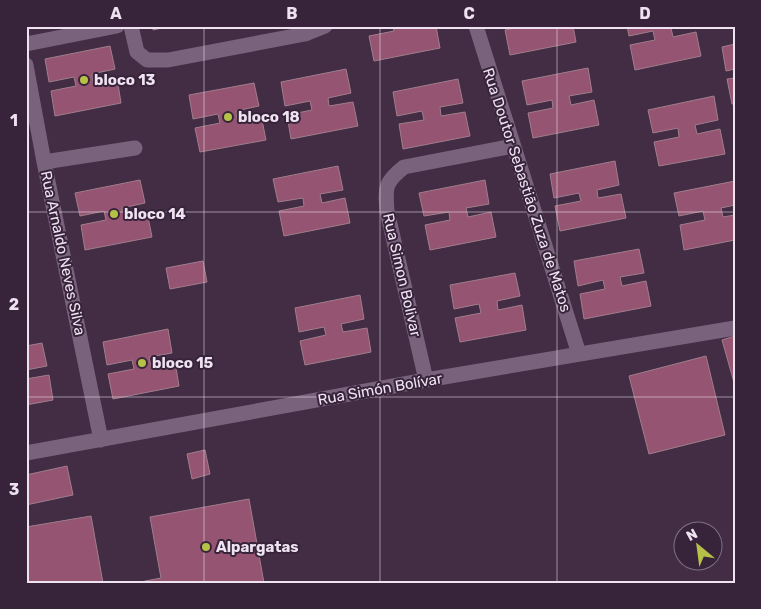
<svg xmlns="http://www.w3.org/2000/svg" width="761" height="609" font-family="Rubik,sans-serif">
  <rect width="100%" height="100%" fill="#422d45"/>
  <path fill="#955471" stroke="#a17d8c" d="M153 26H171L153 30Z
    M393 26H412V28L436 26 440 48 374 61 369 36 394 31Z
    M524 26H573L576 42 510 55 505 30Z
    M627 26H679L671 28 673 37 696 32 701 56 635 70 630 45 655 40 653 31 629 36Z
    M735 44V69L726 71 722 47Z
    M110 46 115 69 92 74 93 83 117 78 121 103 55 116 51 91 76 86 74 77 49 82 45 59Z
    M588 68 592 92 569 96 571 105 594 100 599 125 533 138 528 113 553 108 552 100 527 105 522 81Z
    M346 69 351 93 328 98 329 106 353 102 358 126 291 139 287 115 312 110 310 101 285 106 281 82Z
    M735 78V104H732L727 79Z
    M458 79 463 103 440 107 441 116 465 112 470 136 403 149 399 124 424 120 422 111 397 116 393 92Z
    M254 83 259 106 236 111 237 120 261 115 266 140 200 152 195 128 220 123 218 114 193 119 189 95Z
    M714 96 718 120 695 125 697 134 720 129 725 154 659 166 654 142 679 137 678 128 653 133 648 110Z
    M615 161 619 185 597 190 598 198 621 194 626 218 560 231 555 206 581 201 579 193 554 198 550 174Z
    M338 166 343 190 320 194 322 203 345 198 350 223 284 236 279 211 304 206 303 198 278 202 273 179Z
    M140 180 145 203 122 208 124 217 147 212 152 237 85 250 81 225 106 220 104 211 80 216 75 193Z
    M485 180 489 204 466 208 468 217 491 212 496 237 430 250 425 225 450 220 449 212 424 216 419 193Z
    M735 181V205L721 208 723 217 735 215V240L684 250 680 225 705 220 703 211 679 216 674 193Z
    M639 249 644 273 620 277 622 286 646 281 651 306 584 319 580 294 605 289 603 280 578 286 574 261Z
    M203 261 207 282 170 289 166 268Z
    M515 273 520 296 497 301 498 310 522 305 526 330 460 342 455 318 481 313 479 304 454 309 450 285Z
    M360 295 364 319 341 324 343 332 367 328 371 352 305 365 300 341 326 335 324 327 299 332 295 308Z
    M168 329 172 353 149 357 151 366 175 361 179 386 113 399 108 374 134 369 132 360 107 365 103 342Z
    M735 336V386L722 340Z
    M42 343 47 366 26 370V346Z
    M706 356 725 435 649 454 629 376Z
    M49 375 53 400 26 405V379Z
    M205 450 210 474 192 479 187 454Z
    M67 466 73 495 26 505V475Z
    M249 499 264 583H135L161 578 150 517Z
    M91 516 103 583H26V527Z"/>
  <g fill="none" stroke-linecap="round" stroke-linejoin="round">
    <path stroke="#78627c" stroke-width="15" d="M131 26 137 52 147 60H168L305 34 325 26
      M476 26 579 354
      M26 44 117 26
      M26 65 44 162 101 440
      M44 162 135 148
      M426 380 387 211C385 187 385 182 404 167L513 146
      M26 453 426 380 735 328"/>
  </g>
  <path fill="none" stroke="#efe2f1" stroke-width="1" stroke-opacity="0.55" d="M204 26V583M380 26V583M557 26V583M26 212H735M26 397H735"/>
  <g fill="#b6c148" stroke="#37243b" stroke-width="2">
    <circle cx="84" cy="80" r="5"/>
    <circle cx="228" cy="117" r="5"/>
    <circle cx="114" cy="214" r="5"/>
    <circle cx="142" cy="363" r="5"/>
    <circle cx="206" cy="547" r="5"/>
  </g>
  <g text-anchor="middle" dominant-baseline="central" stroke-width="4" stroke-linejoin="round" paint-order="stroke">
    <g font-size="15" font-weight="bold" fill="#efe2f1" stroke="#37243b" text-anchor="start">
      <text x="94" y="80">bloco 13</text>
      <text x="238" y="117">bloco 18</text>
      <text x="124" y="214">bloco 14</text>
      <text x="152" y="363">bloco 15</text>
      <text x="216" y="547">Alpargatas</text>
    </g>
    <g font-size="15" fill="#efe2f1" stroke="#37243b">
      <text transform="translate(527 190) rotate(72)">Rua Doutor Sebastião Zuza de Matos</text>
      <text transform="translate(63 253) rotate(78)">Rua Arnaldo Neves Silva</text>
      <text transform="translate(402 275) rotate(77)">Rua Simon Bolivar</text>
      <text transform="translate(380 389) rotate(-10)">Rua Simón Bolívar</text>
    </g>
  </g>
  <rect width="761" height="609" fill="none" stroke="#37243b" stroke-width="55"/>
  <g transform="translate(698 546) rotate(331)"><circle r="24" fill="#37243b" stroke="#817084"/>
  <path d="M0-4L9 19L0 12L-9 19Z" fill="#b6c148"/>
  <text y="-8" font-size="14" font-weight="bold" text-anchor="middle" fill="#efe2f1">N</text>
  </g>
  <rect x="28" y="28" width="706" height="554" fill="none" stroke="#efe2f1" stroke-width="2"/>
  <g font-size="16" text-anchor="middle" font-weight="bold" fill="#efe2f1">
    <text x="116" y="19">A</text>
    <text x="292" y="19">B</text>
    <text x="469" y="19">C</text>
    <text x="645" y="19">D</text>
    <text x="14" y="126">1</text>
    <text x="14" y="310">2</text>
    <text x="14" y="495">3</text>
  </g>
</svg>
